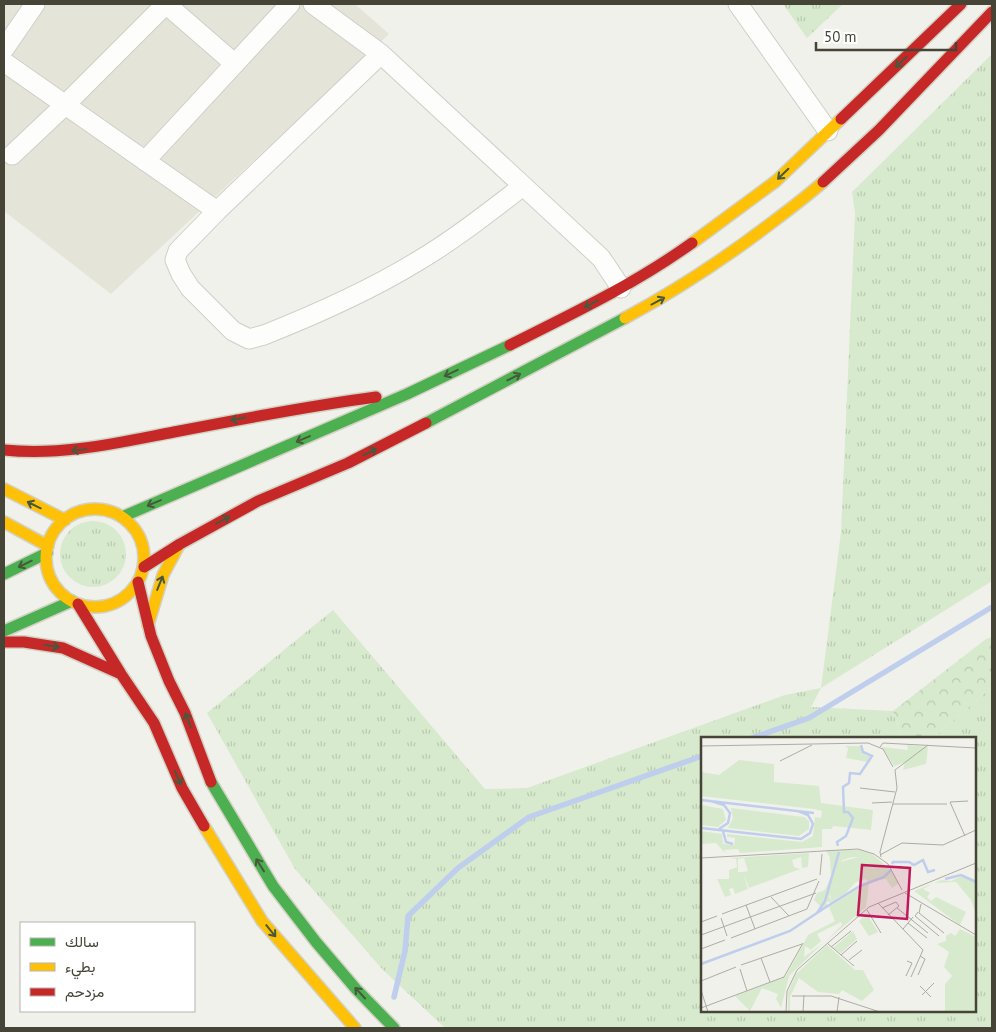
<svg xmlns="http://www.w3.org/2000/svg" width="996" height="1032" font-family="'PT Sans',Vazirmatn,sans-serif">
  <defs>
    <pattern id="grass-tufts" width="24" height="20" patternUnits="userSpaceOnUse" patternTransform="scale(1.25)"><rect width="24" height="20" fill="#d7eacd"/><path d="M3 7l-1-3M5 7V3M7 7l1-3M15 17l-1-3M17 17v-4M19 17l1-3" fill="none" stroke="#bacab1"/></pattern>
    <pattern id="forest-crowns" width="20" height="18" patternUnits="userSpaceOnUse" patternTransform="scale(1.25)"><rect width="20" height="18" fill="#d7eacd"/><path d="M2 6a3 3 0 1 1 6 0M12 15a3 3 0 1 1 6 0" fill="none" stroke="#bacab1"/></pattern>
  </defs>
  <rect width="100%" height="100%" fill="#f1f1eb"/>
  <path fill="#e5e4d9" d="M4 4H355L389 34 111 294 4 211Z"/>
  <path fill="url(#grass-tufts)" d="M783 4H843L807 38Z
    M992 54V581L821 688 811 707 893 711 902 738H702V1011H975V738H933L992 687V1028H445L382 969 295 869 207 713 333 610 485 789 527 788 785 695 821 688 841 532 855 213 852 192Z
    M60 554a33 33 0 1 1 66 0a33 33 0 1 1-66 0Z"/>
  <path fill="url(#forest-crowns)" d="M992 637V687L933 738H902L893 711 986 639Z"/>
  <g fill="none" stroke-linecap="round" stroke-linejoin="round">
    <path stroke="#bfceec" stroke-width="5.5" d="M752 738 809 718 992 607
      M394 997 405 951 408 916 458 868 529 817 702 756"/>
    <defs>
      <path id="street" d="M166 4 235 64
        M313 4 381 54 601 258 621 288
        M738 4 828 131
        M4 49 35 4
        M381 54 217 211 178 251 175 260 181 274 190 288 233 331 249 339 264 335C317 314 369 291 418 261 455 239 489 212 523 186
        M4 62 217 211
        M12 155 65 105 166 4
        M145 161 290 4"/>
      <path id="fast" d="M426 423 625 318
        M122 517 407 394 510 345
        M4 574 47 553
        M4 631 72 601
        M211 782 273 886 316 942 356 989 394 1028"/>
      <path id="slow" d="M692 243 776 181 841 119
        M625 318C675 291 721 261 766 227 786 212 805 198 823 182
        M4 489 65 520
        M46 558a49 49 0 1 1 98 0a49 49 0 1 1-98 0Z
        M4 522 48 546
        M148 625 163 575 179 545
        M204 826 262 921 355 1028"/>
      <path id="jam" d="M841 119 961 4
        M823 182 879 130 992 12
        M510 345C572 314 635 284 692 243
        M4 450C62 456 117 443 174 432 241 419 308 406 376 397
        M144 567 180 544 258 501 348 463 426 423
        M138 582 151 636 169 681 185 713 211 782
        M78 604 121 674 154 723 182 788 204 826
        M4 642H24L63 648 121 674"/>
    </defs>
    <use href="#street" stroke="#cfcfc9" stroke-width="21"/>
    <use href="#fast" stroke="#d1d1c4" stroke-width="14"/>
    <use href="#slow" stroke="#d1d1c4" stroke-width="14"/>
    <use href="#jam" stroke="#d1d1c4" stroke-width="14"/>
    <use href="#street" stroke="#fdfdfc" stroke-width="19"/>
    <use href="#fast" stroke="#4caf50" stroke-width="11"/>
    <use href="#slow" stroke="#ffc107" stroke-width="11"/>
    <use href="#jam" stroke="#c62828" stroke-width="11"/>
  </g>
  <defs><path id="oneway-shaft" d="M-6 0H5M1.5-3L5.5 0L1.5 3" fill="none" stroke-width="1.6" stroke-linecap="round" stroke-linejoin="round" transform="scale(1.25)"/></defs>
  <g stroke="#47593c">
    <use href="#oneway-shaft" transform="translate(901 62) rotate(137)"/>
    <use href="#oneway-shaft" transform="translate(783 174) rotate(136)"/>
    <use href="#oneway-shaft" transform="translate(658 301) rotate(-28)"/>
    <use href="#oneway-shaft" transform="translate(591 304) rotate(153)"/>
    <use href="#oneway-shaft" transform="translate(451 373) rotate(155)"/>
    <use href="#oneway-shaft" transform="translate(514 377) rotate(-27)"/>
    <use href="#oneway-shaft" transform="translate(238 419) rotate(169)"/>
    <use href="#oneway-shaft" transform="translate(303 439) rotate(157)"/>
    <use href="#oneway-shaft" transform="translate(79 450) rotate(172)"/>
    <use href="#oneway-shaft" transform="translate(370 452) rotate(-27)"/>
    <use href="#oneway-shaft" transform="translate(154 503) rotate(157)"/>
    <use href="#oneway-shaft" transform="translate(34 505) rotate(-154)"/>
    <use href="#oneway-shaft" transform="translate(223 520) rotate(-28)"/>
    <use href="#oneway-shaft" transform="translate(25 564) rotate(154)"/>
    <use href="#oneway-shaft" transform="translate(160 583) rotate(-68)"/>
    <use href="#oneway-shaft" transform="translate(52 646) rotate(9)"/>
    <use href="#oneway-shaft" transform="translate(188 720) rotate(-111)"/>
    <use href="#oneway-shaft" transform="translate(178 778) rotate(67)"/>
    <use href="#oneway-shaft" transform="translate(260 865) rotate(-122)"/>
    <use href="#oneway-shaft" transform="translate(271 931) rotate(51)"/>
    <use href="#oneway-shaft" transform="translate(360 993) rotate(-133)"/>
  </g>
  <g transform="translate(701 737)">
    <rect width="275" height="275" fill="#f1f1eb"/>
    <path d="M206 8 227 10 225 27 202 33 204 25 193 29 181 10 207 13ZM144 9H159L162 17 169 20 167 25 145 21 147 11ZM38 23 73 27V45L118 49 120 66 172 73 170 93 132 89 131 92H121V110L39 116 37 112 23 113 25 117 15 106 0 107V94L21 97 22 107 33 108 34 101 26 100V97L101 105 112 99 114 80 120 81 121 74 113 72 0 59V35L18 38ZM0 68 22 72 25 83 17 90 0 88ZM30 71 103 80 108 84V92L98 99 27 91 32 81ZM125 113H159L171 117 190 133 198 146 191 151 185 142 168 145 165 170 124 205 141 188 140 185 116 197 120 204 110 213 104 209 103 220 122 206 88 239 80 271 75 262 77 257 61 251 49 274 34 259 85 239 107 198 134 184 128 170 168 145 164 142 154 146 143 158 130 164 129 156 137 148 135 139 139 125 158 120 129 121ZM108 116 107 130 101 131 100 120 91 123 93 130 99 132 48 151 42 135 47 134 43 121 37 122V135H42L47 152 34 157 32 151 28 152 30 158 24 160 16 142H28V133L36 130 35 122 29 121ZM263 138 275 143V178L270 163 255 145 233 146 222 152 229 156 226 160 230 164 235 160 265 175 259 188 213 154 241 143 250 144ZM130 139 125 164 127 169 122 172 113 163 116 156 124 153ZM166 177 177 195 168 199 158 184ZM259 192 275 200V275H244V247L251 239 243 230 248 215 236 207 245 204V199L250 196 254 199ZM152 194 156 202 140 216 132 211ZM126 208 154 233H162L173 253 161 264 141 253 138 257 117 255 98 241 89 260V275H87V255L95 237Z" fill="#d7eacd"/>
    <path d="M158 118 141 123 135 139 138 146 128 159 130 164 140 160 130 166 125 164 130 139 129 121Z" fill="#d7eacd"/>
    <path fill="none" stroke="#bfceec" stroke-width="2.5" d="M0 63 113 76M10 64 23 68 29 76 27 86 18 92M0 91 100 102 109 96 112 87 107 78 97 74M22 94 25 105 32 107M137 109 136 105 145 99 152 81 147 75H143L142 50 148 46 149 36 159 37 171 19 162 15 160 8M191 127 192 125H208L213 128 222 123 227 135 234 133M244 142 260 138 275 145M122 172 159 149 183 140 190 133M116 176 124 164 138 115M0 227 89 194 122 172"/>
    <path fill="none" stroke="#adaca3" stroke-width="1" d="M0 9 167 6 182 12 192 30M179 10 182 6 275 11M79 24 111 8M159 51 194 55M249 65 264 99M249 65 267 64M171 66 191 65M192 67H246M179 118 201 106 242 108 275 93M180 120 179 115 196 51 194 33 227 8M0 121 157 112 173 117 187 127 201 153M119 138 121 117M204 156 275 198M70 160 88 179M177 166 222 213 210 240M220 167 218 176 243 196M45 168 54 192M181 171 195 165 198 169 187 178M196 171 227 196M166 173 180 196M217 175 214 179 238 199M21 177 116 142M20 181 26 199M0 185 16 179M207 186 226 201M202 192 212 180M0 198 115 156M30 201 106 172 118 144M126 206 153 229M130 210 150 194M0 212 24 203M140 218 156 204M60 221 69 245M148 223 161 213M40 228 101 207M39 232 46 254M217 238 224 222 219 219M205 239 211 226 206 224M0 244 35 230M219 249 230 260M0 253 7 275M221 258 233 246M91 259H130L179 275M0 271 83 240 102 206M85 275 86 254 96 233 168 170 275 126M102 275 103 258M136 275 138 260"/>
    <path fill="#c2185b" fill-opacity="0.15" stroke="#c2185b" stroke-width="2.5" d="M161 128 209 131 206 182 157 178Z"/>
    <rect width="275" height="275" fill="none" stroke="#464437" stroke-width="2.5"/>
  </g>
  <rect width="996" height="1032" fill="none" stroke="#464437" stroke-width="10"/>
  <rect x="20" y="922" width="175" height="90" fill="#ffffff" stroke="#b5b4af"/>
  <rect x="30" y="938" width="25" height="8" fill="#4caf50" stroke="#b5b4af"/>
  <text x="65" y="947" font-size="15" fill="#464437">سالك</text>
  <rect x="30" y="963" width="25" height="8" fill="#ffc107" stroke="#b5b4af"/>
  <text x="65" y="972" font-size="15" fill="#464437">بطيء</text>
  <rect x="30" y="988" width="25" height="8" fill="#c62828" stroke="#b5b4af"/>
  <text x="65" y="997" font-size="15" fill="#464437">مزدحم</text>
  <path d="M816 42v8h140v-8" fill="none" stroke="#464437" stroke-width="2.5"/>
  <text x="824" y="42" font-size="15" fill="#464437" stroke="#ffffff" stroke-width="4" paint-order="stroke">50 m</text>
</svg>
